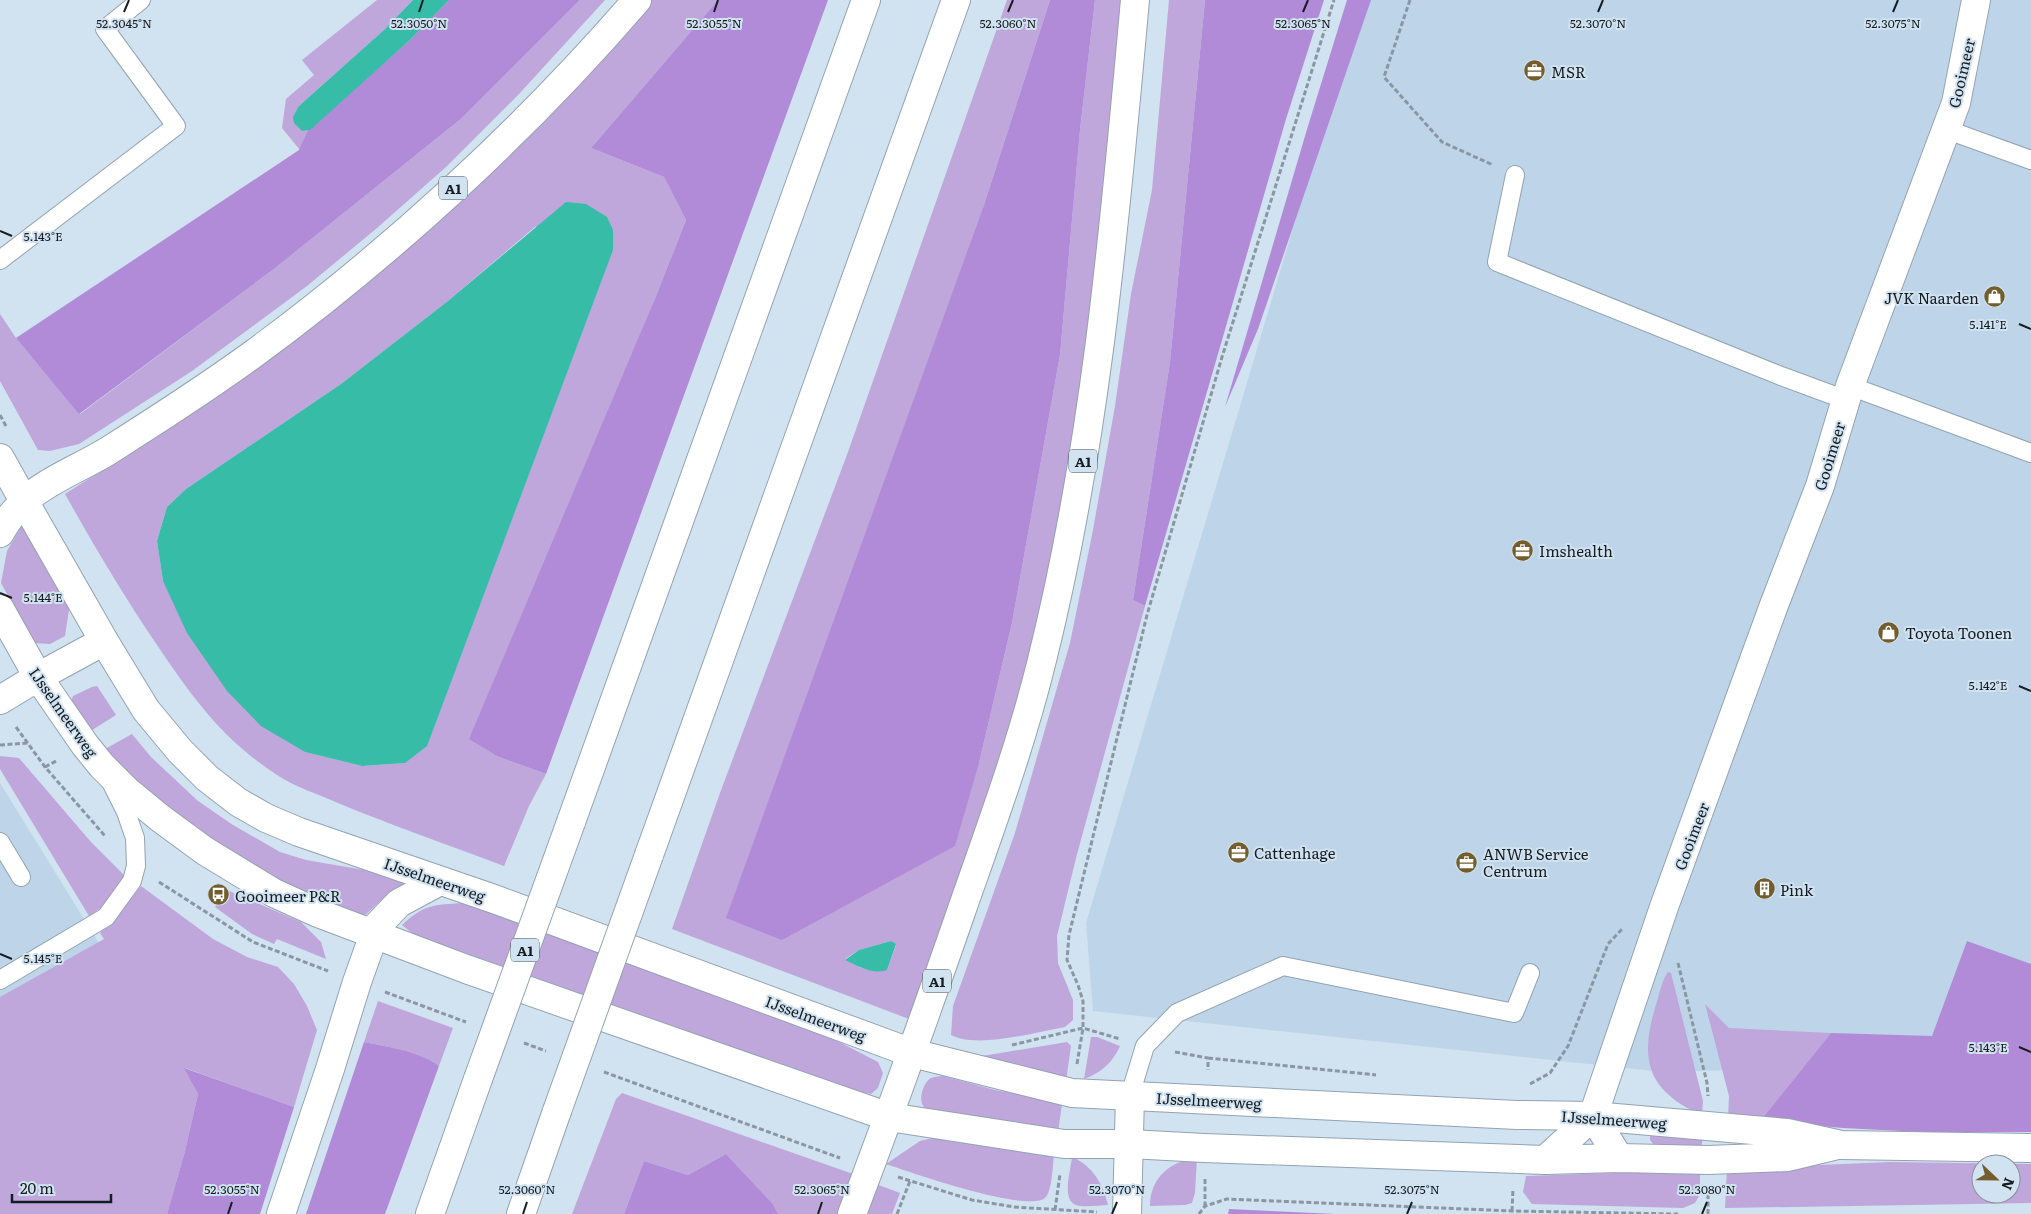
<svg xmlns="http://www.w3.org/2000/svg" width="2031" height="1214" font-family="Literata,serif">
  <rect width="100%" height="100%" fill="#d1e2f1"/>
  <path fill="#bed5e9" d="M1361 0H2031V1062L1663 1072 1093 1011 1086 923Z
    M0 783 194 1097 0 1214Z"/>
  <path fill="#bfa6db" fill-rule="evenodd" d="M377 0H413L385 29 299 106 302 131 308 130 300 150 282 128 286 99 314 75 302 60Z
    M580 0H605L519 94 446 167 377 228 307 286 192 371 79 444 50 451 38 450 0 381V314L16 338 80 414 274 269 462 118Z
    M649 0H718L591 148 664 177 686 220 654 301 499 757 546 774 529 806 504 866C449 845 393 826 338 803 318 794 295 787 277 775 223 740 192 697 157 645 124 596 94 546 65 494L120 459 172 420ZM536 226 405 763 362 766 305 752 163 581 157 541 167 507 186 489 341 384 448 301Z
    M1007 0H1050L983 208 979 763 1012 623 1060 355 1080 130 1095 0H1128L1091 362 1044 595 1019 697 974 841 909 1019 672 929 720 793 848 452ZM891 941 896 945 887 970 861 968 845 959 859 950Z
    M1169 0H1205L1170 362 1133 600 1145 606 1076 858 1057 936 1058 963 1073 1000V1020L1065 1027C1036 1032 977 1049 951 1035L953 1006 1015 833 1070 643 1093 530 1115 406 1131 294 1152 190Z
    M24 522 70 603 65 636 50 644 34 643 1 583 7 551Z
    M97 686 116 715 89 732 71 702 73 696 92 687Z
    M132 734 151 757 198 801 233 825 280 852 306 860 376 872 409 883 388 894 362 918C282 887 208 844 143 787 129 776 117 762 105 749Z
    M0 756 19 758 91 842 124 875C117 892 105 907 89 916L0 769Z
    M141 886 213 939 247 957 278 967 294 984 307 1006 317 1030 294 1107 185 1068 198 1094 185 1151 167 1214H0V997L104 939 100 933 117 917Z
    M227 890 301 922 321 942 326 959 277 939 274 944 252 934 215 907Z
    M463 903 818 1031 878 1062 883 1073 878 1088 871 1094 861 1092 431 941 413 934 402 925C425 904 433 905 463 903Z
    M1668 972 1671 973 1703 1101 1702 1114 1701 1115C1649 1091 1639 1062 1655 1008 1659 997 1661 981 1668 972Z
    M378 1001 453 1028 439 1066C418 1051 388 1047 364 1042Z
    M1705 1004 1729 1028 1831 1033 1760 1121 1728 1118 1729 1096Z
    M1091 1037H1097L1120 1046C1113 1062 1101 1073 1084 1079Z
    M1067 1042 1071 1046 1066 1081 976 1057Z
    M943 1076 995 1090 1061 1102 1062 1104 1058 1132 941 1113C936 1112 929 1111 925 1108 917 1102 923 1082 931 1078 934 1077 939 1076 943 1076Z
    M622 1093 856 1175 842 1214H778L773 1204 726 1154 688 1175 644 1161 624 1214H572L616 1099Z
    M1650 1133 1703 1134 1701 1153 1654 1145 1650 1140Z
    M937 1137 993 1147 1054 1154C1053 1163 1052 1193 1045 1198 1027 1213 909 1172 886 1164L920 1141Z
    M1072 1157C1093 1166 1103 1184 1108 1205 1099 1205 1085 1208 1076 1205 1061 1200 1071 1169 1072 1157Z
    M1197 1158 1195 1193 1192 1203 1185 1205 1150 1206C1150 1178 1170 1161 1197 1158Z
    M1890 1162 2031 1164V1203L1725 1208 1727 1169ZM1981 1164H2011V1194H1981Z
    M1700 1170V1194L1695 1203 1683 1208 1532 1204 1523 1192 1526 1176Z
    M876 1184 900 1193 892 1214H864Z"/>
  <path fill="#b18bd8" d="M449 0H580L462 118 274 269 79 414 16 338 299 150 308 130 411 39Z
    M718 0H828L546 774 499 757 469 739 654 301 686 220 664 177 591 148Z
    M1050 0H1095L1080 130 1060 355 1012 623 979 763 955 846 782 940 726 918 983 208Z
    M1205 0H1324L1286 119 1145 606 1133 600 1170 362Z
    M1347 0H1371L1258 329 1225 407 1308 126Z
    M1967 941 2031 964V1132H1922L1843 1128 1760 1121 1831 1033 1932 1036Z
    M364 1042C388 1047 419 1051 439 1066L385 1214H306Z
    M184 1068 294 1107 260 1214H167L185 1151 198 1094Z
    M726 1154 773 1204 778 1214H624L644 1161 688 1175Z
    M1229 1209 1336 1214H1228Z"/>
  <path fill="#36bca7" d="M413 0H449L411 39 310 130 302 131 294 123 293 117 299 106 385 29Z
    M566 202 586 204 607 217 613 230V250L427 746 405 763 362 766 305 752 261 726 227 691 187 633 163 581 157 541 167 507 186 489 341 384 448 301Z
    M891 941 896 944 887 970C872 975 858 966 845 960L859 950Z"/>
  <g fill="none" stroke-linecap="round" stroke-linejoin="round">
    <defs>
      <path id="service" d="M1945 129 2031 160
        M1515 175 1497 262 1781 376 1846 400
        M0 260 176 126 105 29 141 0
        M1850 386 2031 453
        M0 842 21 877
        M0 980 106 917 132 881 136 866 135 838 126 812 112 784
        M1130 1095 1145 1046 1177 1013 1283 966 1514 1013 1530 973"/>
      <path id="minor" d="M0 700 38 677 104 641
        M1593 1116 1619 1158
        M1545 1160 1593 1116 1664 907 1774 605 1820 486 1850 386 1956 103 1976 0
        M1127 1214 1130 1095"/>
      <path id="tertiary" d="M0 458 24 501"/>
      <path id="secondary" d="M24 501 104 641 146 710 180 751 207 778 238 802 266 818 299 832 494 899 912 1053 1072 1093 1517 1115 1593 1116 1787 1133 1841 1145 2031 1148
        M0 609 38 677 85 745 102 766 126 790 160 818 205 851 274 893 318 913 466 969 889 1117 1064 1144H1130L1204 1148 1545 1160 1619 1158 1708 1160 1788 1157 1834 1146"/>
      <path id="motorway" d="M0 533C25 486 67 476 108 451 157 420 205 389 252 355 391 253 524 131 637 0
        M571 822 866 0
        M649 855 956 0
        M281 1214 330 1069 357 982 377 926 399 903 440 881
        M430 1214 478 1079
        M521 1214 557 1111
        M852 1214C890 1114 926 1013 961 912 990 829 1021 746 1042 660 1096 444 1115 221 1135 0"/>
    </defs>
    <use href="#service" stroke="#92a3b1" stroke-width="20"/>
    <use href="#minor" stroke="#92a3b1" stroke-width="30"/>
    <use href="#tertiary" stroke="#92a3b1" stroke-width="30"/>
    <use href="#secondary" stroke="#92a3b1" stroke-width="30"/>
    <use href="#motorway" stroke="#92a3b1" stroke-width="30"/>
    <path stroke="#8a97a2" stroke-width="3" stroke-dasharray="5 2.5" stroke-linecap="butt" d="M1410 0 1384 77 1442 142 1493 165
      M0 415 7 428
      M16 727 45 767 105 836
      M0 745 28 743
      M45 767 58 760
      M159 882 253 942 328 971
      M1678 963 1707 1083 1708 1096
      M385 992 466 1022
      M524 1043 546 1051
      M1012 1045 1083 1028 1120 1039
      M1175 1052 1208 1058V1070
      M1208 1058 1376 1075
      M1077 1064 1083 1028V1001L1078 985 1067 960 1069 935 1147 615 1222 357 1334 0
      M604 1072 840 1158
      M1530 1084 1550 1073 1568 1046 1608 944 1623 928
      M898 1177 972 1200 1014 1207 1097 1212
      M1205 1179V1206
      M1055 1210 1060 1174
      M1512 1211 1513 1189
      M897 1214 910 1181
      M1199 1214 1205 1206 1227 1199 1512 1211 1678 1214
      M1708 1214V1190"/>
    <use href="#service" stroke="#fff" stroke-width="18"/>
    <use href="#minor" stroke="#fff" stroke-width="28"/>
    <use href="#tertiary" stroke="#fff" stroke-width="28"/>
    <use href="#secondary" stroke="#fff" stroke-width="28"/>
    <use href="#motorway" stroke="#fff" stroke-width="28"/>
    <defs>
      <path id="motorway-bridge" d="M478 1079 571 822
        M557 1111 649 855"/>
    </defs>
    <use href="#motorway-bridge" stroke="#92a3b1" stroke-width="30" stroke-linecap="butt"/>
    <use href="#motorway-bridge" stroke="#fff" stroke-width="28"/>
  </g>
  <path fill="none" stroke="#161d22" stroke-width="2" d="M124 12 129 0M419 12 423 0M714 12 718 0M1008 12 1013 0M1303 12 1308 0M1598 12 1603 0M1893 12 1898 0M0 231 12 236M2019 324 2031 329M0 593 12 598M2019 686 2031 691M0 954 12 959M2019 1047 2031 1052M228 1214 232 1202M523 1214 527 1202M818 1214 822 1202M1112 1214 1117 1202M1407 1214 1412 1202M1702 1214 1707 1202"/>
  <defs>
    <symbol id="office-disc" viewBox="-11 -11 22 22"><circle r="9.5" fill="#735d2d" stroke="#d1e2f1"/><path d="M-6-3h4V-5.5h4V-3h4V5H-6ZM-1-4.5V-3h2v-1.5ZM-6 0V1H6V0Z" fill="#fff"/></symbol>
    <symbol id="shop-disc" viewBox="-11 -11 22 22"><circle r="9.5" fill="#735d2d" stroke="#d1e2f1"/><path d="M-5-2.5h2.3a2.7 3.5 0 0 1 5.4 0H5L5.5 6h-11ZM-1.5-2.5h3a1.5 2.3 0 0 0-3 0Z" fill="#fff"/></symbol>
    <symbol id="building-disc" viewBox="-11 -11 22 22"><circle r="9.5" fill="#735d2d" stroke="#d1e2f1"/><path d="M-4-6H4V6H1V3H-1V6H-4ZM-2.5-4.3h1.7v1.8h-1.7ZM.8-4.3h1.7v1.8H.8ZM-2.5-1h1.7V.8h-1.7ZM.8-1h1.7V.8H.8Z" fill="#fff"/></symbol>
    <symbol id="bus-disc" viewBox="-11 -11 22 22"><circle r="9.5" fill="#735d2d" stroke="#d1e2f1"/><path d="M-5-6H5V4H4V6H2V4H-2V6H-4V4H-5ZM-3.5-4V0h7V-4ZM-3.5 1.2v1.5H-2V1.2ZM2 1.2v1.5H3.5V1.2Z" fill="#fff"/></symbol>
  </defs>
  <g fill-rule="evenodd">
    <use href="#office-disc" x="1522" y="58" width="25" height="25"/>
    <use href="#shop-disc" x="1982" y="284" width="25" height="25"/>
    <use href="#office-disc" x="1510" y="538" width="25" height="25"/>
    <use href="#shop-disc" x="1876" y="620" width="25" height="25"/>
    <use href="#office-disc" x="1226" y="840" width="25" height="25"/>
    <use href="#office-disc" x="1454" y="850" width="25" height="25"/>
    <use href="#building-disc" x="1752" y="876" width="25" height="25"/>
    <use href="#bus-disc" x="206" y="882" width="25" height="25"/>
  </g>
  <g text-anchor="middle" dominant-baseline="central" stroke-width="4" stroke-linejoin="round" paint-order="stroke">
    <g fill="#d1e2f1" stroke="#4e5860" stroke-width="1">
      <rect x="439" y="176.5" width="28" height="23" rx="4"/>
      <rect x="1069" y="449.5" width="28" height="23" rx="4"/>
      <rect x="511" y="938.5" width="28" height="23" rx="4"/>
      <rect x="923" y="969.5" width="28" height="23" rx="4"/>
    </g>
    <g font-size="14" font-weight="bold" fill="#161d22">
      <text x="453" y="188">A1</text>
      <text x="1083" y="461">A1</text>
      <text x="525" y="950">A1</text>
      <text x="937" y="981">A1</text>
    </g>
    <g font-size="15" fill="#161d22" stroke="#d1e2f1" text-anchor="start">
      <text x="1551" y="71">MSR</text>
      <text x="1979" y="297" text-anchor="end">JVK Naarden</text>
      <text x="1539" y="550">Imshealth</text>
      <text x="1905" y="632">Toyota Toonen</text>
      <text x="1254" y="852">Cattenhage</text>
      <text x="1483" y="853">ANWB Service<tspan x="1483" dy="17">Centrum</tspan></text>
      <text x="1780" y="889">Pink</text>
      <text x="235" y="895">Gooimeer P&amp;R</text>
    </g>
    <g font-size="15" fill="#161d22" stroke="#d1e2f1">
      <text transform="translate(1961 73) rotate(-77)">Gooimeer</text>
      <text transform="translate(1829 456) rotate(-73)">Gooimeer</text>
      <text transform="translate(64 712) rotate(55)">IJsselmeerweg</text>
      <text transform="translate(1691 836) rotate(-69)">Gooimeer</text>
      <text transform="translate(435 879) rotate(19)">IJsselmeerweg</text>
      <text transform="translate(816 1018) rotate(20)">IJsselmeerweg</text>
      <text transform="translate(1209 1100) rotate(3)">IJsselmeerweg</text>
      <text transform="translate(1614 1119) rotate(4)">IJsselmeerweg</text>
    </g>
  </g>
  <g font-size="12" text-anchor="middle" fill="#161d22" stroke="#d1e2f1" stroke-width="4" stroke-linejoin="round" paint-order="stroke">
    <text x="714" y="28">52.3055°N</text>
    <text x="1008" y="28">52.3060°N</text>
    <text x="1598" y="28">52.3070°N</text>
    <text x="1893" y="28">52.3075°N</text>
    <text x="124" y="28">52.3045°N</text>
    <text x="419" y="28">52.3050°N</text>
    <text x="1303" y="28">52.3065°N</text>
    <text x="43" y="241">5.143°E</text>
    <text x="1988" y="329">5.141°E</text>
    <text x="43" y="602">5.144°E</text>
    <text x="1988" y="690">5.142°E</text>
    <text x="43" y="963">5.145°E</text>
    <text x="1988" y="1052">5.143°E</text>
    <text x="232" y="1194">52.3055°N</text>
    <text x="527" y="1194">52.3060°N</text>
    <text x="822" y="1194">52.3065°N</text>
    <text x="1117" y="1194">52.3070°N</text>
    <text x="1412" y="1194">52.3075°N</text>
    <text x="1707" y="1194">52.3080°N</text>
  </g>
  <g transform="translate(1996 1179) rotate(112)"><circle r="24" fill="#d1e2f1" stroke="#86939e"/>
  <path d="M0-4L9 19L0 12L-9 19Z" fill="#735d2d"/>
  <text y="-8" font-size="14" font-weight="bold" text-anchor="middle" fill="#161d22">N</text>
  </g>
  <path d="M12 1194v8h99v-8" fill="none" stroke="#161d22" stroke-width="2.5"/>
  <text x="20" y="1194" font-size="15" fill="#161d22" stroke="#d1e2f1" stroke-width="4" paint-order="stroke">20 m</text>
</svg>
